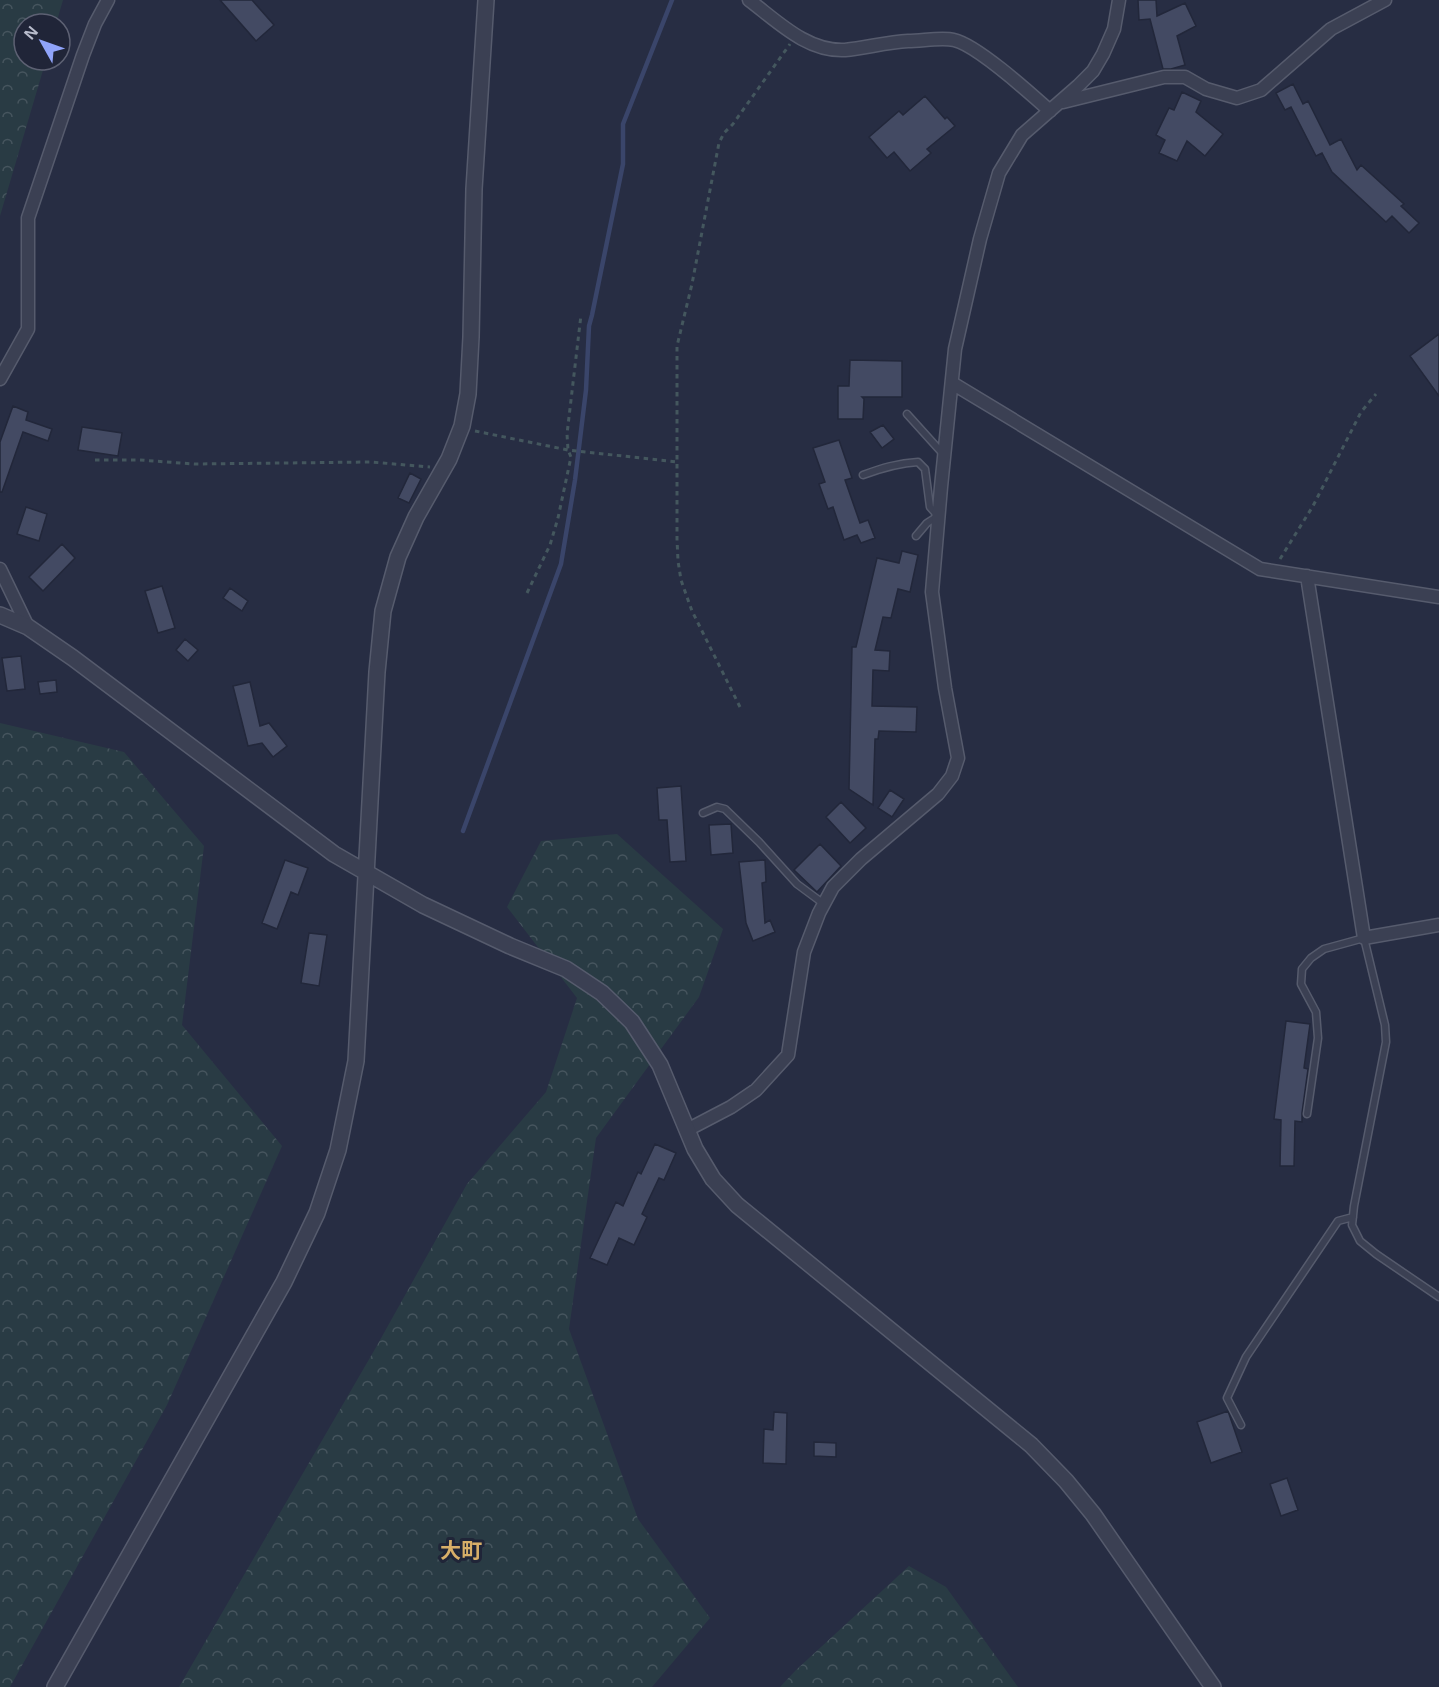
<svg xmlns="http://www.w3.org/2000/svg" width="1439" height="1687" font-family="Helvetica,'Noto Sans JP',sans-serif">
  <defs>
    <pattern id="forest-crowns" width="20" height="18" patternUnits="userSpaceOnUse" patternTransform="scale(1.5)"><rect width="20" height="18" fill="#293b44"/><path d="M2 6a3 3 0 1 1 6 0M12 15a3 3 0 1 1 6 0" fill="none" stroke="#46555e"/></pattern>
  </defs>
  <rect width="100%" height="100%" fill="#272d43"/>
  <path fill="url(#forest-crowns)" d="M0 0H63L56 24H24V60H46L0 216Z
    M0 723 124 752 204 846 182 1025 282 1146 167 1405 10 1687H0Z
    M617 834 723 929 699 997 596 1138 569 1329 638 1519 710 1618 652 1687H179L375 1349 467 1184 546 1092 577 998 507 907 541 841Z
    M909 1566 946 1587 1018 1687H780L796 1670Z"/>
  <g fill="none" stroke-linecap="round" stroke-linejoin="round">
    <path stroke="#3a456a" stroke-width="4.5" d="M463 831 561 564 575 480 586 390 589 326 592 315 623 164V124L672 0"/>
  </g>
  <path fill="#434a63" stroke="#22273a" stroke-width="1.5" d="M220 0H252L274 25 256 41Z
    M1138 0H1156L1157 16 1185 3 1196 26 1177 36 1185 65 1171 69H1163L1150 19 1139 20Z
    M1293 84 1303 104 1308 101 1330 145 1341 139 1357 170 1361 165 1404 204 1401 206 1419 223 1409 233 1392 216 1386 222 1332 172 1322 153 1316 156 1291 107 1285 110 1276 93Z
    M1182 92 1201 101 1196 112 1223 134 1205 156 1187 141 1177 161 1159 153 1165 140 1156 135 1169 108 1174 110Z
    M925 96 945 119 947 117 955 126 927 149 931 153 910 171 894 152 887 158 869 137 899 111 903 115Z
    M1439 334V396L1410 356Z
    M850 360 902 361V397H862L864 399 863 419H838V386H849Z
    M13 406 28 412 26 420 52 429 48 441 23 432 2 492H0V442Z
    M883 425 894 439 882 448 870 432Z
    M82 427 122 433 118 456 78 450Z
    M839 440 852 478 845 480 860 523 868 520 875 538 861 543 857 535 844 540 833 507 828 509 819 484 825 482 813 448Z
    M410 473 421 479 409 503 398 498Z
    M26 507 47 514 39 541 17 534Z
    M62 544 75 558 43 591 29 577Z
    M902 551 918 555 910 592 898 589 891 618 883 617 875 650 890 651 889 671 873 670 872 706 917 707 916 732 879 731 878 739H875L873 805 849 789 852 647H856L877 558 899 563Z
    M162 586 175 628 158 633 145 591Z
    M230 588 248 601 242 611 223 598Z
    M185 639 198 650 188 661 176 650Z
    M21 656 25 689 7 691 2 658Z
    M56 680 57 692 40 694 38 682Z
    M250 682 260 726 269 723 287 746 273 757 262 743 248 746 233 686Z
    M681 786 686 861 670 862 667 820H659L657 788Z
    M890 790 904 799 892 817 878 808Z
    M841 802 866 828 850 843 826 817Z
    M731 824 733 853 711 855 709 825Z
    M820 844 841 866 817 892 794 870Z
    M285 860 308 868 298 895 291 892 277 929 262 923Z
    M765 860 766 882 762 883 765 923 770 920 775 932 753 941 746 923 739 862Z
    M309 933 327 935 319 986 301 983Z
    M1286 1021 1310 1024 1304 1068 1308 1069 1302 1113V1122L1295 1121 1294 1166H1280L1281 1120 1274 1119Z
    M655 1144 676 1153 664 1180 659 1178 642 1214 647 1217 634 1245 619 1238 607 1265 590 1258 616 1202 623 1206 638 1172 641 1174Z
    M1228 1411 1242 1452 1211 1463 1197 1422Z
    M774 1412 787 1413 786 1464 763 1463 764 1429 773 1430Z
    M814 1442 836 1443V1457L814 1456Z
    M1287 1478 1298 1510 1281 1516 1270 1484Z"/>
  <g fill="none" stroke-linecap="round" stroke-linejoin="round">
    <defs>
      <path id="service" d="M907 414 944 455
        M863 475C882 468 898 463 918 462L925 469 930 507 938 516 927 523 916 536
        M703 813 717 807 725 809 759 842 797 884 824 904
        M1307 1114 1318 1038 1316 1012 1301 984 1302 969 1311 958 1324 949 1364 938 1385 1025 1386 1042 1354 1206 1352 1225 1360 1241 1376 1254 1439 1297
        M1241 1425 1227 1398 1246 1357 1338 1221 1353 1217"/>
      <path id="minor" d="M749 0C777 21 807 52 845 50 866 48 887 42 908 41 922 41 942 37 954 40 977 45 1031 94 1050 111
        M1063 102 1164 77H1185L1206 89 1237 98 1261 90 1331 29 1385 0
        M0 379 28 329V218L83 55 95 24 108 0
        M952 383 1260 569 1439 597
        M0 569 28 627
        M1307 576 1364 938 1439 925
        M687 1130 731 1107 756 1090 788 1055 804 952 819 913 833 887 861 859 938 794 952 776 958 758 945 688 932 592 941 487 955 349 980 239 999 173 1022 135 1078 86 1093 71 1103 54 1114 29 1119 0"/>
      <path id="tertiary" d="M0 615 28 627 73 658 334 854 423 905 510 946 566 969 602 993 632 1022 660 1065 695 1149 713 1179 737 1205 1031 1445 1066 1481 1093 1514 1213 1687
        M55 1687 284 1282 317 1213 338 1150 356 1061 377 672 383 611 398 557 416 517 449 459 462 426 468 394 471 337 474 189 486 0"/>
    </defs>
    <use href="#service" stroke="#565b6d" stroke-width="9"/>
    <use href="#minor" stroke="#565b6d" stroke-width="15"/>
    <use href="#tertiary" stroke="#565b6d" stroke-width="18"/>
    <path stroke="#44575e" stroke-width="3" stroke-dasharray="4.5 4.5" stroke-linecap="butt" d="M475 431 568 450 677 462
      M95 460H140L194 464 371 462 430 467
      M1280 559 1313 506 1361 412 1376 394
      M527 593 550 545 558 518 571 457 568 450 567 434 581 315
      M740 707 692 611 681 580 678 561 677 539V346L692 284 719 143 724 133 733 124 790 44"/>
    <use href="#service" stroke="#3b4053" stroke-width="6"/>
    <use href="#minor" stroke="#3b4053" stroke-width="12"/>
    <use href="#tertiary" stroke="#3b4053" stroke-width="15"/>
  </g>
  <g text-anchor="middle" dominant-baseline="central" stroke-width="6" stroke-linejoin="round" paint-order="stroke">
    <g font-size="21" font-weight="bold" fill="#d8af68" stroke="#202538">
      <text x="461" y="1550">大町</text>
    </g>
  </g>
  <g transform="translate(42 42) rotate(310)"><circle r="28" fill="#202538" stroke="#5d6173" stroke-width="1.5"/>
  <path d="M0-4.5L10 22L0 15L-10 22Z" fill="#90a4fa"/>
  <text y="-9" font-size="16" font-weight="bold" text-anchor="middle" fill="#b8bccc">N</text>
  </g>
</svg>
